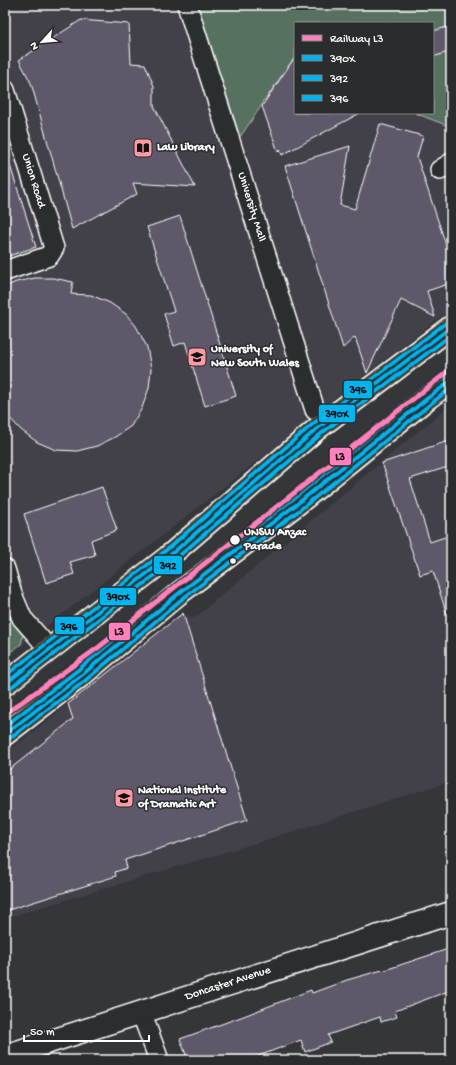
<svg xmlns="http://www.w3.org/2000/svg" width="456" height="1065" font-family="'Gochi Hand',sans-serif">
  <rect width="100%" height="100%" fill="#35363a"/>
  <filter id="ink" filterUnits="userSpaceOnUse"><feTurbulence type="fractalNoise" baseFrequency=".025" numOctaves="2"/><feDisplacementMap in="SourceGraphic" scale="8" xChannelSelector="R" yChannelSelector="G"/><feConvolveMatrix kernelMatrix="1 2 1 2 8 2 1 2 1" color-interpolation-filters="sRGB"/></filter>
  <g filter="url(#ink)">
    <path fill="#424049" fill-rule="evenodd" d="M5 5H451V309L327 405 317 414 5 659ZM295 23H433V113H295Z
      M451 404V781L256 843 5 918V754L183 613 193 619Z"/>
    <path fill="#57715f" stroke="#abb8af" d="M198 5H451V127L415 113H433V23H295V65L291 62 265 100H263L262 105 240 137Z
      M5 611 18 622 23 636 21 644 5 656Z"/>
    <path fill="#5f596b" stroke="#fff" d="M81 20 129 24 131 63 145 64 154 86V106L195 187 133 183 137 194 72 229 31 83 19 60Z
      M451 26V51L433 57V31Z
      M295 57V113H360L282 155 280 150 278 152 262 106Z
      M380 124 423 136 417 157 451 260V283L427 291 435 317 401 300 367 373 355 337 343 348 285 166 350 146 340 205 355 209Z
      M5 159H8L36 247 5 257Z
      M180 216 236 396 205 406 185 342 174 346 164 314 174 311 147 227Z
      M35 278H53L73 282 71 294 91 295 110 303 126 314 136 326 147 347 151 369 149 388 142 408 131 426 115 437 97 446 77 451 56 450 37 442 21 430 7 415 5 409V287L16 282Z
      M451 440V466L410 479 430 542 451 535V618H448L433 571 420 575 382 463Z
      M102 487 117 530 91 540 95 555 70 562 74 574 46 583 24 514Z
      M183 613 247 820 125 860 127 868 115 872 116 876 5 911V773L73 719 68 704Z
      M451 948V990L395 1011 397 1017 381 1022 380 1017 328 1035 331 1042 305 1052 301 1040 248 1060H188L180 1039 241 1017 311 990 312 993 347 980 382 970V971Z"/>
    <g fill="none" stroke-linecap="round" stroke-linejoin="round">
      <defs>
        <path id="street" d="M187 5 315 410
          M5 90 54 248 49 256 5 271
          M440 170 451 163
          M5 569 12 594 22 618 50 650
          M141 1012 159 1060"/>
        <path id="secondary" d="M5 1056 451 913"/>
        <path id="primary" d="M5 684 168 557 318 428 451 327
          M5 734 82 675 178 594 297 504 429 397 451 381"/>
      </defs>
      <use href="#street" stroke="#fff" stroke-width="22"/>
      <use href="#secondary" stroke="#fff" stroke-width="25"/>
      <use href="#primary" stroke="#fff" stroke-width="25"/>
      <use href="#street" stroke="#2a2d2e" stroke-width="19"/>
      <use href="#secondary" stroke="#2a2d2e" stroke-width="22"/>
      <use href="#primary" stroke="#736b52" stroke-width="22"/>
      <defs>
        <path id="bus-1" d="M5 684 168 557 318 428 451 327
          M5 734 82 675 178 594 297 504 429 397 451 381"/>
        <path id="bus-2" d="M9 689 172 562 322 433 451 335
          M9 739 86 680 182 599 301 509 433 402 451 388"/>
        <path id="bus-3" d="M5 676 164 552 314 423 447 322
          M5 726 78 670 174 589 293 499 425 392 447 376"/>
      </defs>
      <use href="#bus-1" stroke="#2a2d2e" stroke-width="7"/>
      <use href="#bus-2" stroke="#2a2d2e" stroke-width="7"/>
      <use href="#bus-3" stroke="#2a2d2e" stroke-width="7"/>
      <use href="#bus-1" stroke="#00b5ef" stroke-width="4"/>
      <use href="#bus-2" stroke="#00b5ef" stroke-width="4"/>
      <use href="#bus-3" stroke="#00b5ef" stroke-width="4"/>
      <defs>
        <path id="rail-1" d="M5 714 99 647 451 369"/>
      </defs>
      <use href="#rail-1" stroke="#2a2d2e" stroke-width="8"/>
      <use href="#rail-1" stroke="#ff80ba" stroke-width="5"/>
    </g>
  </g>
  <defs>
    <symbol id="library-square" viewBox="-11 -11 22 22"><rect x="-9" y="-9" width="18" height="18" rx="4" fill="#ff9aa2" stroke="#2a2d2e"/><path d="M-6-4Q-3-5.5-.7-3.5V5Q-3 3-6 4ZM6-4Q3-5.5 .7-3.5V5Q3 3 6 4Z" fill="#111"/></symbol>
    <symbol id="university-square" viewBox="-11 -11 22 22"><rect x="-9" y="-9" width="18" height="18" rx="4" fill="#ff9aa2" stroke="#2a2d2e"/><path d="M0-5L7-2L0 1L-7-2ZM-4 1L0 2.5L4 1V4Q0 6-4 4Z" fill="#111"/></symbol>
  </defs>
  <g fill-rule="evenodd">
    <use href="#library-square" x="132" y="137" width="22" height="22"/>
    <use href="#university-square" x="186" y="346" width="22" height="22"/>
    <use href="#university-square" x="113" y="787" width="22" height="22"/>
  </g>
  <g fill="#fff" stroke="#2a2d2e" stroke-width="1.5">
    <circle cx="235" cy="540" r="5.5"/>
    <circle cx="233" cy="561" r="3.5"/>
  </g>
  <g text-anchor="middle" dominant-baseline="central" stroke-width="3" stroke-linejoin="round" paint-order="stroke">
    <g font-size="12" font-weight="bold" fill="#fff" stroke="#2a2d2e" text-anchor="start">
      <text x="157" y="148">Law Library</text>
      <text x="211" y="350">University of<tspan x="211" dy="14">New South Wales</tspan></text>
      <text x="138" y="791">National Institute<tspan x="138" dy="14">of Dramatic Art</tspan></text>
    </g>
    <g font-size="12" fill="#fff" stroke="#2a2d2e">
      <text transform="translate(33 181) rotate(73)">Union Road</text>
      <text transform="translate(251 207) rotate(73)">University Mall</text>
      <text transform="translate(228 984) rotate(-18)">Doncaster Avenue</text>
    </g>
    <g font-size="12" font-weight="bold" fill="#fff" stroke="#2a2d2e" text-anchor="start">
      <text x="244" y="533">UNSW Anzac<tspan x="244" dy="14">Parade</tspan></text>
    </g>
  </g>
  <g stroke="#2a2d2e" stroke-width="1.5">
    <rect x="343" y="380" width="30" height="19" rx="4" fill="#00b5ef"/>
    <rect x="318" y="404" width="38" height="19" rx="4" fill="#00b5ef"/>
    <rect x="329" y="447" width="23" height="19" rx="4" fill="#ff80ba"/>
    <rect x="153" y="555" width="30" height="20" rx="4" fill="#00b5ef"/>
    <rect x="99" y="587" width="38" height="19" rx="4" fill="#00b5ef"/>
    <rect x="54" y="616" width="31" height="19" rx="4" fill="#00b5ef"/>
    <rect x="108" y="622" width="23" height="19" rx="4" fill="#ff80ba"/>
  </g>
  <g font-size="11" text-anchor="middle" font-weight="bold" fill="#111">
    <text x="358" y="393">396</text>
    <text x="337" y="417">390X</text>
    <text x="340" y="460">L3</text>
    <text x="168" y="569">392</text>
    <text x="118" y="600">390X</text>
    <text x="69" y="630">396</text>
    <text x="119" y="635">L3</text>
  </g>
  <rect width="456" height="1065" fill="none" stroke="#2a2d2e" stroke-width="20"/>
  <rect x="10" y="10" width="436" height="1045" fill="none" stroke="#fff" stroke-width="1.5" filter="url(#ink)"/>
  <rect x="294" y="22" width="140" height="92" fill="#2a2d2e" stroke="#7f8182"/>
  <rect x="302" y="35" width="20" height="6" fill="#ff80ba" stroke="#7f8182"/>
  <text x="330" y="42" font-size="12" fill="#ffffff">Railway L3</text>
  <rect x="302" y="55" width="20" height="6" fill="#00b5ef" stroke="#7f8182"/>
  <text x="330" y="62" font-size="12" fill="#ffffff">390X</text>
  <rect x="302" y="75" width="20" height="6" fill="#00b5ef" stroke="#7f8182"/>
  <text x="330" y="82" font-size="12" fill="#ffffff">392</text>
  <rect x="302" y="95" width="20" height="6" fill="#00b5ef" stroke="#7f8182"/>
  <text x="330" y="102" font-size="12" fill="#ffffff">396</text>
  <g transform="translate(42 42) rotate(243)" stroke="#2a2d2e" stroke-width="3" paint-order="stroke">
  <path d="M0-3L7 15L0 10L-7 15Z" fill="#ffffff"/>
  <text y="-6" font-size="11" font-weight="bold" text-anchor="middle" fill="#ffffff">N</text>
  </g>
  <path d="M24 1035v6h125v-6" fill="none" stroke="#ffffff" stroke-width="2"/>
  <text x="30" y="1035" font-size="12" fill="#ffffff" stroke="#2a2d2e" stroke-width="3" paint-order="stroke">50 m</text>
</svg>
